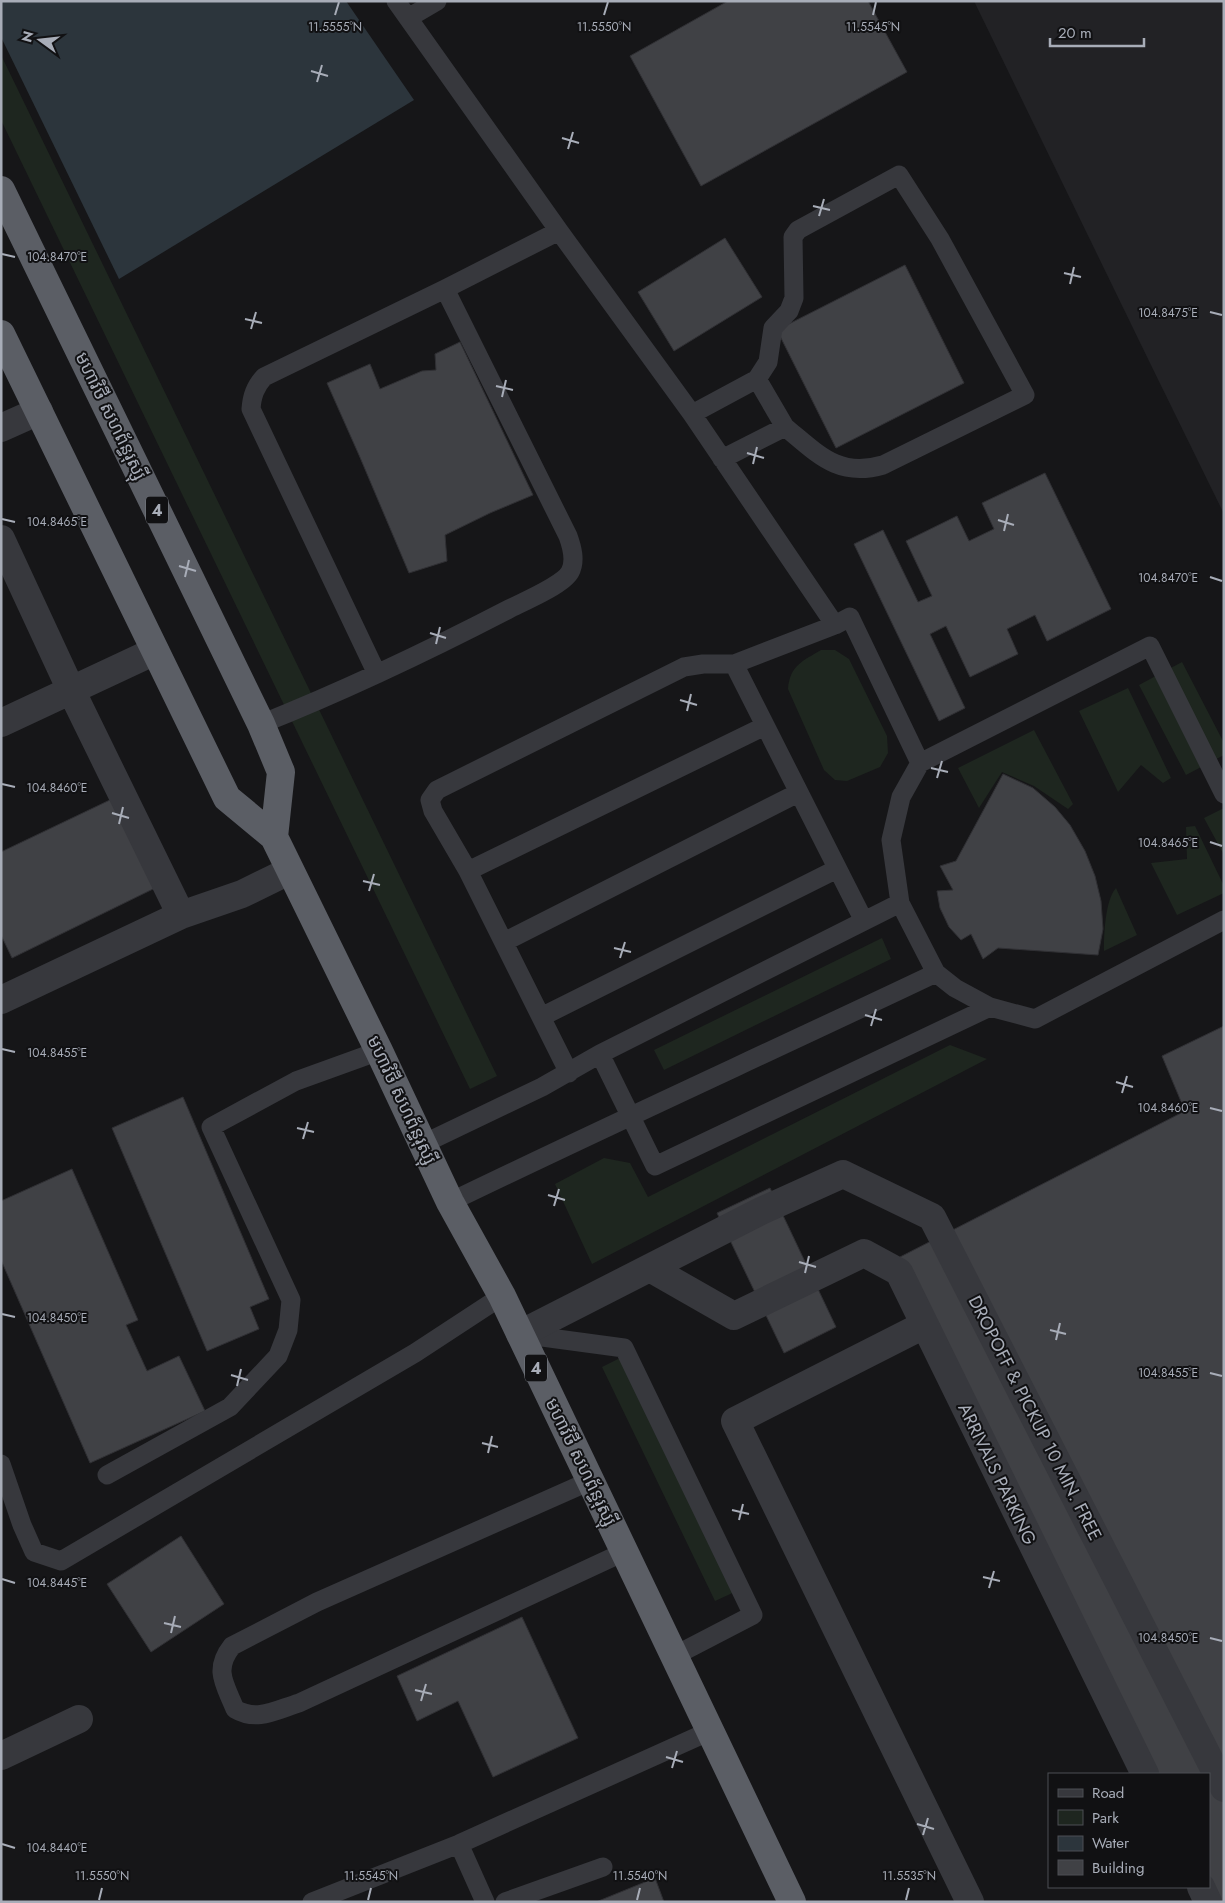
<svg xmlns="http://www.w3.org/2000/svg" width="1225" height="1903" font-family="Jost,'Noto Sans Khmer',sans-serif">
  <rect width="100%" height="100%" fill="#161618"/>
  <path fill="#222225" d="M974 1H1224V514L1150 363Z"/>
  <path fill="#1e261f" d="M1 55 497 1076 470 1089 1 120Z
    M821 650H835L849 659 887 736 888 753 880 767 847 781 835 780 824 770 788 689C790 665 803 661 821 650Z
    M1182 662 1224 743V755L1186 775 1139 685Z
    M1128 688 1171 778 1163 783 1141 765 1118 792 1079 711Z
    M1034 730 1073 804 1068 809 1034 786 1002 772 979 808 958 768Z
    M1224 808V855L1204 818Z
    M1195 826 1224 886V893L1177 915 1151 863 1187 859 1186 827Z
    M1116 888 1137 935 1104 951C1104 935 1105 900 1116 888Z
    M882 938 891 959 664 1070 654 1050Z
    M950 1045 987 1059 592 1264 555 1184 604 1158 630 1163 648 1197Z
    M626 1355 739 1590 715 1601 602 1367Z"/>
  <path fill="#2c353c" d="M1 1H346L414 100 119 279 1 37Z"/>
  <path fill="#404145" stroke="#303034" d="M728 1H868L907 72 701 186 630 56Z
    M725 238 762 297 674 351 638 292Z
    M905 265 964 383 836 448 777 330Z
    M460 342 533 495 490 513 445 535 447 561 409 573 359 455 327 383 370 364 380 389 422 371 436 370 435 354Z
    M1045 473 1111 609 1047 641 1035 615 1007 629 1018 654 970 677 946 626 930 634 965 708 939 721 854 544 883 530 918 602 932 596 906 541 957 516 969 541 994 529 982 503Z
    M1003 774 1033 788 1055 807 1070 825 1085 851 1095 876 1101 901 1103 929 1098 955 998 948 983 959 971 934 961 940 949 927 940 908 937 891 953 890 940 866 956 861Z
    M112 799 155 888 12 958 1 935V852Z
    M1224 1026V1902H1218L1209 1883V1774H1155L900 1257 1185 1111 1162 1056Z
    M183 1097 269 1299 250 1307 259 1329 207 1351 112 1128Z
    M72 1169 138 1320 126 1325 147 1371 179 1356 205 1411 90 1463 1 1260V1201Z
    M770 1188 836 1327 784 1353 717 1213Z
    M181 1536 224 1604 151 1652 107 1584Z
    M522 1617 578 1738 493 1777 458 1701 417 1721 397 1676Z
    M655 1878 664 1902H596Z"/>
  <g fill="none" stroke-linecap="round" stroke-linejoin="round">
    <path stroke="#37383d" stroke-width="19" d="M396 1 559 231 692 414 835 625
      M408 18 437 1
      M757 379 785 427
      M692 414 757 379 768 362 773 328 789 311 794 298 793 237 798 230 899 175 940 239 1025 395 883 465C838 478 818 454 785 427L722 459
      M377 674 251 409C252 396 255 387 264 377L445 289 559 231
      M261 724C346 690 428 651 509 609 523 602 563 585 570 572 576 561 572 547 568 536L445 289
      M1224 794 1150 646 920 763 901 797 891 840 900 903 936 973 955 988 990 1007 1035 1019 1224 920
      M468 871 765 726
      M864 921 734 664 835 625 850 617 920 763
      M504 942 798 793
      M541 1017 837 869
      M600 1054 655 1166 990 1007
      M569 1073 468 871 433 811 430 800 437 790 684 667 703 664H734
      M423 1144 542 1087 600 1054 900 903
      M450 1202C611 1124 774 1050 936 973
      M520 1334 624 1348 753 1615 674 1656
      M1 1464 22 1525 34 1552 61 1561 415 1353 502 1296
      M107 1475 230 1407 278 1356 288 1330 291 1300 211 1127 296 1081 379 1051
      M590 1481 317 1602 232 1646C213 1670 225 1684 235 1709 257 1722 276 1710 299 1703L624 1552
      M459 1844 485 1902
      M312 1902 459 1844 710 1731
      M505 1902 603 1867"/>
    <path stroke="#37383d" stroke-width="28" d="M1 428 39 411
      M1 539 71 690 181 915
      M1 723 155 651
      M1 1000 181 915 242 894 289 871
      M650 1268 734 1316 864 1253 899 1272 1145 1774
      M924 1325 735 1421 970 1902
      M520 1334 761 1211 843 1174 932 1217 1224 1788
      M1 1756 79 1719
      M1201 1887 1208 1902"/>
    <path stroke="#5b5e65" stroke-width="28" d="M1 190 261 724 281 772 274 837
      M1 334 227 798 274 837 379 1051 450 1202 502 1296 792 1902"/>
  </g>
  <path fill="none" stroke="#a8adb8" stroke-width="2" d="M335 15 339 2M604 15 608 2M873 15 876 2M311 71 328 76M317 82 322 65M562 138 579 143M568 149 573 132M813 206 830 210M819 216 824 199M2 254 15 257M1064 273 1081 277M1070 284 1074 267M1210 312 1222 315M245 319 262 323M251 329 256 312M496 386 513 390M502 397 506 380M747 453 764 458M753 464 757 447M2 519 15 522M998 520 1014 525M1004 531 1008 514M179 566 196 571M185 577 189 560M1210 577 1222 581M430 633 446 638M436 644 440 627M680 700 697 705M687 711 691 694M931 768 948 772M937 778 942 761M2 784 15 787M112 813 129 818M119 824 123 807M1210 842 1222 846M363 881 380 885M369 891 374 874M614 948 631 952M620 958 625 942M865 1015 882 1020M871 1026 876 1009M2 1049 15 1052M1116 1082 1133 1087M1122 1093 1127 1076M1210 1108 1222 1111M297 1128 314 1132M303 1139 308 1122M548 1195 565 1200M554 1206 559 1189M799 1262 816 1267M805 1273 809 1256M2 1314 15 1317M1050 1330 1066 1334M1056 1340 1060 1323M1210 1373 1222 1376M231 1375 248 1380M237 1386 241 1369M482 1443 498 1447M488 1453 492 1436M732 1510 749 1514M739 1520 743 1504M983 1577 1000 1581M2 1579 15 1583M989 1588 994 1571M164 1623 181 1627M171 1633 175 1616M1210 1638 1222 1641M415 1690 432 1694M421 1701 426 1684M666 1757 683 1762M672 1768 677 1751M917 1824 934 1829M923 1835 928 1818M2 1844 15 1848M99 1900 102 1888M368 1900 371 1888M637 1900 640 1888M906 1900 909 1888"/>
  <g text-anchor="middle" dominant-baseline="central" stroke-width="4" stroke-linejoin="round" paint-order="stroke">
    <g fill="#111113" stroke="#7b7e86" stroke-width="1">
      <rect x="146" y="496.5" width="22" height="27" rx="4"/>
      <rect x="525" y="1354.5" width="22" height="27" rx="4"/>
    </g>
    <g font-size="16" font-weight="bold" fill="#a8adb8">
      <text x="157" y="510">4</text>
      <text x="536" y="1368">4</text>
    </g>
    <g font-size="18" fill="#a8adb8" stroke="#111113">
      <text transform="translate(111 416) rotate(64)">មហាវិថី សហព័ន្ធរុស្ស៊ី</text>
      <text transform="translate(402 1100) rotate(65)">មហាវិថី សហព័ន្ធរុស្ស៊ី</text>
      <text transform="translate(1035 1418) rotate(63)">DROPOFF &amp; PICKUP 10 MIN. FREE</text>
      <text transform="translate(581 1462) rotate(64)">មហាវិថី សហព័ន្ធរុស្ស៊ី</text>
      <text transform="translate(997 1474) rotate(64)">ARRIVALS PARKING</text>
    </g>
  </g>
  <g font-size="12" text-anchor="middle" fill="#a8adb8" stroke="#111113" stroke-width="4" stroke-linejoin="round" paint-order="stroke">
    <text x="335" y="31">11.5555°N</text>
    <text x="604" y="31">11.5550°N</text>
    <text x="873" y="31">11.5545°N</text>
    <text x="57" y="261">104.8470°E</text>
    <text x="1168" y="317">104.8475°E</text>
    <text x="57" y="526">104.8465°E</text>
    <text x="1168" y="582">104.8470°E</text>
    <text x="57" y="792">104.8460°E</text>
    <text x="1168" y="847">104.8465°E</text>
    <text x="57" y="1057">104.8455°E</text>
    <text x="1168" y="1112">104.8460°E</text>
    <text x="57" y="1322">104.8450°E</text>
    <text x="1168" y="1377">104.8455°E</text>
    <text x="57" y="1587">104.8445°E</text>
    <text x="1168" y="1642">104.8450°E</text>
    <text x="57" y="1852">104.8440°E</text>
    <text x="102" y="1880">11.5550°N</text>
    <text x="371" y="1880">11.5545°N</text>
    <text x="640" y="1880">11.5540°N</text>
    <text x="909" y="1880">11.5535°N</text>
  </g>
  <rect width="1225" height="1903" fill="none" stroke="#a8adb8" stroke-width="5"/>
  <rect x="1048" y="1773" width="162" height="115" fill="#111113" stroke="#4d4f55"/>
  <rect x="1058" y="1789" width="25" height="8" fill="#37383d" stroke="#4d4f55"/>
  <text x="1092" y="1798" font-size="15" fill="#a8adb8">Road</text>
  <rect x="1058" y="1810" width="25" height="15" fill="#1e261f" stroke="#4d4f55"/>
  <text x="1092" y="1823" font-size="15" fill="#a8adb8">Park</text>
  <rect x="1058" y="1836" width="25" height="15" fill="#2c353c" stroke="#4d4f55"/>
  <text x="1092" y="1848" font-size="15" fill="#a8adb8">Water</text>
  <rect x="1058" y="1860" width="25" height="15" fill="#404145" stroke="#4d4f55"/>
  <text x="1092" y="1873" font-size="15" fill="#a8adb8">Building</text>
  <g transform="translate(40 40) rotate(285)" stroke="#111113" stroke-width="4" paint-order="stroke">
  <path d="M0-4L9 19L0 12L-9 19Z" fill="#a8adb8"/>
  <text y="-8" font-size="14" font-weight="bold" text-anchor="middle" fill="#a8adb8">N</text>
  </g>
  <path d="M1050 38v8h94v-8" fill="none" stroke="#a8adb8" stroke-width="2.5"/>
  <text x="1058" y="38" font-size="15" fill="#a8adb8" stroke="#111113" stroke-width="4" paint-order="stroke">20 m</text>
</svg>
